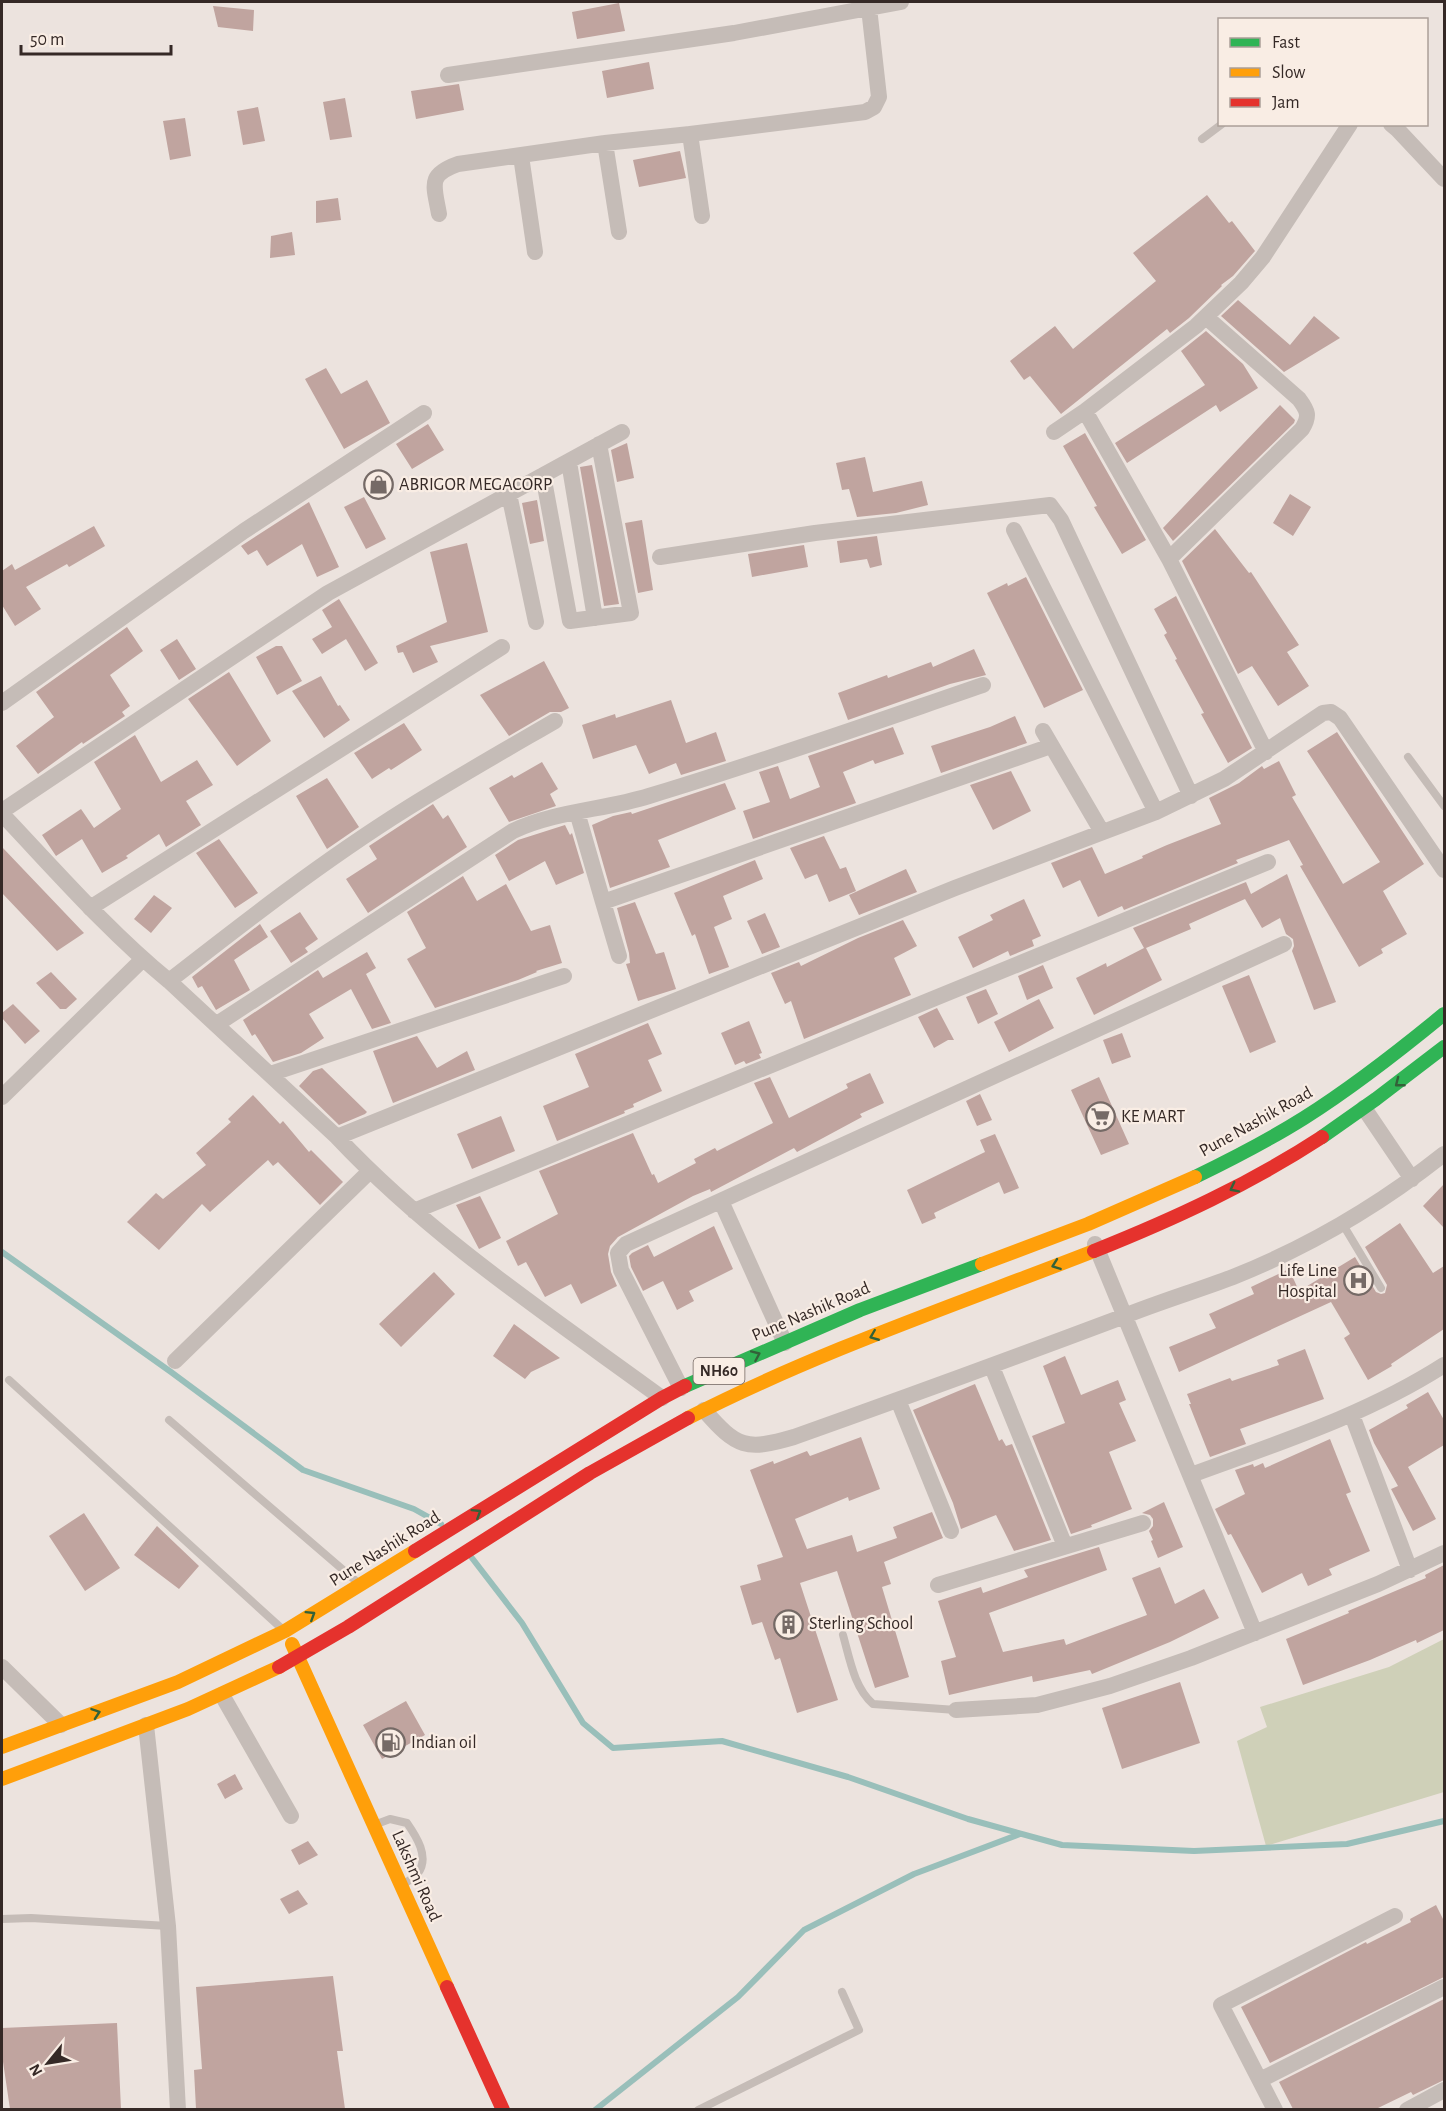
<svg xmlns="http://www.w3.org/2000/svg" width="1446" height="2111" font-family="'Alegreya Sans',sans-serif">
  <rect width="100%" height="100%" fill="#ece3de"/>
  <path fill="#cfd0b8" d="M1444 1639V1792L1266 1846 1237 1741 1267 1727 1260 1707 1389 1667Z"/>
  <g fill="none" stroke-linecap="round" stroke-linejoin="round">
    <path stroke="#99bfba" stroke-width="6" d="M2 1252 171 1372 303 1470 414 1509 441 1524
      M472 1558 522 1623 583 1723 613 1748 722 1741 848 1777 968 1819 1062 1845 1194 1851 1347 1844 1444 1821
      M595 2110 738 1997 804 1930 914 1874 1020 1834"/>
  </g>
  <path fill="#c0a49f" d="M619 3 625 31 577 39 572 12Z
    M213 6 254 10 253 31 218 27Z
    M649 62 654 89 607 98 602 71Z
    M459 84 464 110 416 119 411 91Z
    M345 98 352 137 330 140 323 102Z
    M258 107 265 141 243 145 237 111Z
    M185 118 191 156 170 160 163 121Z
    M680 151 686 178 639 187 633 160Z
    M1207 195 1229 223 1232 221 1255 251 1233 276 1221 285 1222 286 1189 318 1170 333 1167 329 1061 414 1030 376 1024 380 1010 361 1055 326 1073 349 1156 281 1133 253Z
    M338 198 341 220 316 223V201Z
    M292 232 295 255 270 258 271 236Z
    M1238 300 1290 345 1314 316 1340 338 1284 372 1221 316Z
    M1206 331 1243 364 1258 388 1220 412 1216 405 1127 463 1115 443 1205 385 1181 351Z
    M326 368 341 394 367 380 390 423 344 449 305 379Z
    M1280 405 1295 420 1294 423 1173 541 1163 528Z
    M428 424 444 450 412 469 396 444Z
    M1085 433 1146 540 1122 554 1094 507 1097 506 1063 446Z
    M627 443 634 478 617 482 611 450Z
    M865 457 873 492 922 481 928 505 896 513 857 517 849 489 842 490 836 463Z
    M592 465 619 604 604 606 580 467Z
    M1290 494 1311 507 1293 536 1273 523Z
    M364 497 386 539 366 549 344 507Z
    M537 500 544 541 530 544 522 503Z
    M309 502 339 567 317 577 302 544 267 566 257 550 248 555 241 546Z
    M642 520 653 590 638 593 625 523Z
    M94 526 105 546 69 567 67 564 26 587 41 609 15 626 2 605V571L12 564 15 570Z
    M1215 529 1249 573 1251 572 1299 645 1287 652 1309 686 1278 706 1252 666 1238 674 1182 561Z
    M877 536 882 565 870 568 867 559 840 563 837 541Z
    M467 543 488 632 430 646 438 662 413 673 403 652 398 653 396 646 447 622 430 552Z
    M804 545 808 567 752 577 748 554Z
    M1026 577 1083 690 1044 708 987 593 1007 583 1008 586Z
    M1176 596 1252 748 1228 763 1201 714 1204 713 1175 660 1177 659 1164 635 1167 633 1154 609Z
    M339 599 378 663 365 671 346 639 322 654 312 639 332 627 322 610Z
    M127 627 143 651 110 675 130 706 122 712 125 716 83 744 82 742 38 774 16 746 54 717 36 692Z
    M177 639 196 669 179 680 160 650Z
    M276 646H282L302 681 277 695 256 657Z
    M974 649 986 675 950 684 848 720 838 693 887 675 888 678 931 662 933 667Z
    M544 661 569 708 561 712H550L509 736 480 695Z
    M229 672 271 741 237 766 188 699Z
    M321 676 338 706 340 705 350 720 324 738 292 691Z
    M671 700 686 743 716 732 726 761 681 775 676 763 649 774 636 745 593 759 582 725 615 714 616 718Z
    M1015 716 1027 743 941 773 931 746 990 727Z
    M404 723 422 750 391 770 389 768 372 779 354 753Z
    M893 727 904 754 875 764 873 760 843 772 856 803 753 839 743 811 770 802 759 772 778 766 790 799 820 787 808 756Z
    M1337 732 1424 864 1383 891 1407 934 1381 949 1383 953 1359 967 1300 866 1303 865 1289 840 1236 860 1238 863 1124 910 1122 906 1098 917 1080 880 1063 888 1051 863 1092 847 1105 874 1143 858 1142 856 1167 845 1221 824 1209 798 1239 783 1262 766 1264 769 1279 761 1296 795 1292 797 1343 884 1380 862 1307 751Z
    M135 735 161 782 197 760 213 785 186 801 201 825 166 847 159 834 126 856 128 858 102 873 82 839 56 856 42 835 81 809 94 828 121 809 94 762Z
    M542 762 558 789 550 794 556 806 509 822 489 788 512 775 514 778Z
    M1011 771 1031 811 993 830 970 785Z
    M327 778 359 827 327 849 296 796Z
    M725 783 736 809 658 840 670 867 610 888 592 825 613 816 631 812 632 814Z
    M433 804 443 819 448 815 467 847 368 913 346 879 377 859 369 846Z
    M565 825 570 835 572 833 584 873 556 885 545 861 509 881 495 855 518 840Z
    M824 836 840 869 846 867 856 891 829 902 817 874 805 879 790 848Z
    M219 839 258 893 235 908 196 853Z
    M2 847 84 933 57 951 2 893Z
    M755 860 763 879 723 896 732 919 714 927 729 967 709 974 695 934 692 936 674 893Z
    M906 869 917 892 859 915 849 895Z
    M1287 874 1336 1002 1314 1010 1292 951 1294 946 1293 939 1286 934 1280 918 1262 928 1245 899 1189 924 1191 929 1146 948 1162 980 1094 1015 1076 978 1106 963 1107 967 1144 948 1133 928 1246 882 1251 894Z
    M463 876 477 901 506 884 531 931 550 925 562 963 536 971 537 972 518 980 435 1008 407 959 426 948 407 912Z
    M154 895 172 908 151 933 134 919Z
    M1024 899 1041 936 1032 940 1034 946 1010 956 1008 951 973 968 958 937 993 920 990 915Z
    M635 902 656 954 664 952 676 989 638 1001 626 964 630 963 629 953 617 908Z
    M300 912 318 939 305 948 308 952 291 963 270 931Z
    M765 913 780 947 762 954 747 921Z
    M903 920 917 946 894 958 911 995 804 1039 791 1001 785 1004 771 973 799 962 801 966 858 938Z
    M260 924 268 937 234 960 250 990 216 1010 202 986 198 988 192 977Z
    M367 952 376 968 366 974 391 1023 372 1029 351 989 309 1014 324 1038 301 1053 273 1062 255 1034 252 1036 243 1020 318 970 323 978Z
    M1043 965 1053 988 1027 1000 1018 976Z
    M51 972 77 999 66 1009H60L36 983Z
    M1249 975 1276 1042 1250 1053 1222 986Z
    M986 989 998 1014 978 1024 966 997Z
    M1039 999 1054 1028 1009 1052 994 1022Z
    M13 1004 40 1031 25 1044 2 1018V1013Z
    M937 1008 954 1040H948L934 1048 918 1017Z
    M749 1021 762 1053 759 1054 761 1058 746 1064 744 1061 735 1065 721 1033Z
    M648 1023 662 1054 648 1060 662 1091 633 1104 634 1107 624 1111 625 1113 557 1141 543 1106 589 1087 575 1054Z
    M1122 1033 1131 1057 1112 1064 1103 1040Z
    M417 1036 437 1068 467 1051 475 1070 393 1103 373 1051Z
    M322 1068 367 1112 365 1114 339 1125 299 1086 313 1071Z
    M870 1073 884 1103 860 1114 862 1117 797 1152 794 1148 711 1192 710 1189 693 1196 618 1237 610 1246 608 1254 611 1272 617 1286 581 1304 571 1284 545 1297 526 1262 518 1266 506 1241 558 1214 539 1171 633 1133 652 1175 654 1174 658 1183 696 1163 694 1159 715 1148 717 1151 773 1123 754 1083 770 1077 789 1118 848 1088 846 1084Z
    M1099 1077 1129 1144 1101 1155 1071 1090Z
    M980 1094 992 1120 977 1126 966 1101Z
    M253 1095 280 1124 283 1121 309 1152 311 1150 343 1182 320 1205 278 1162 273 1166 268 1160 210 1212 202 1204 159 1250 127 1222 156 1193 163 1199 206 1165 196 1153 231 1122 228 1119Z
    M501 1116 515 1151 472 1169 457 1134Z
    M995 1134 1019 1188 1004 1194 999 1182 934 1213 936 1218 922 1224 907 1190 985 1152 980 1140Z
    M1444 1184V1228L1423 1206Z
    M480 1196 501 1238 479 1249 456 1205Z
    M1400 1223 1433 1273 1444 1266V1329L1391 1364 1392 1366 1368 1380 1344 1338 1350 1334 1331 1302 1179 1372 1169 1347 1216 1328 1209 1314 1254 1294 1251 1287 1289 1269 1299 1291 1355 1257 1376 1292 1381 1294 1385 1293 1387 1285 1365 1247Z
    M714 1226 733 1269 689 1291 694 1301 677 1310 663 1281 643 1291 631 1267 629 1256 632 1253 648 1245 654 1257Z
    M434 1272 455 1294 401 1347 379 1324Z
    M514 1324 560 1358 531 1372 525 1379 493 1356Z
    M1305 1349 1324 1399 1240 1429 1246 1444 1210 1457 1189 1404H1191L1187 1394 1230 1378 1232 1381 1279 1365 1277 1360Z
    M1065 1356 1081 1395 1118 1380 1126 1400 1119 1403 1136 1441 1109 1452 1132 1509 1091 1525 1092 1527 1071 1534 1032 1436 1065 1423 1043 1366Z
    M975 1384 999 1441 1002 1439 1006 1446 1012 1444 1051 1540 1014 1551 996 1515 961 1529 953 1503 913 1410Z
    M1428 1392 1444 1420V1445L1408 1467 1436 1519 1413 1531 1391 1489 1398 1486 1374 1443 1369 1430 1408 1408 1406 1405Z
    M861 1437 880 1489 849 1501 848 1497 795 1519 807 1549 852 1535 857 1552 897 1538 893 1527 932 1512 943 1538 884 1562 891 1584 882 1587 909 1677 875 1688 837 1571 800 1583 838 1700 797 1713 780 1658 775 1660 762 1622 752 1625 740 1586 761 1580 757 1565 783 1557 750 1470 773 1461 774 1464 807 1451 810 1456Z
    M1330 1439 1351 1492 1346 1494 1370 1551 1329 1569 1332 1575 1308 1586 1302 1573 1262 1593 1231 1534 1228 1535 1215 1509 1245 1494 1235 1470 1253 1464 1254 1467 1263 1463 1265 1468Z
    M1164 1502 1183 1547 1158 1558 1151 1541 1153 1540 1149 1531 1153 1526V1519L1150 1515 1142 1513Z
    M84 1513 120 1568 85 1591 49 1536Z
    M157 1526 199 1566 179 1589 134 1555Z
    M1099 1547 1107 1570 989 1613 1003 1652 1064 1639 1066 1645 1147 1615 1132 1578 1160 1567 1175 1604 1204 1589 1219 1618 1170 1642 1092 1674 1090 1670 1033 1682 1032 1676 949 1695 941 1661 956 1657 938 1601 981 1587 983 1593 1028 1577 1024 1570Z
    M1444 1565V1630L1417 1643 1416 1640 1370 1660 1303 1685 1286 1639 1349 1613 1348 1611 1426 1578 1425 1575Z
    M1180 1682 1200 1743 1122 1769 1102 1708Z
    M406 1701 425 1735 382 1759 363 1725Z
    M235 1774 243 1789 225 1799 217 1784Z
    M308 1841 318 1855 299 1865 291 1850Z
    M298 1890 308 1904 289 1914 280 1899Z
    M1436 1905 1444 1921V1977L1270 2063 1241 2007 1366 1942 1367 1944 1411 1922 1410 1919Z
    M333 1976 343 2051H337L345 2109H196L194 2070 202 2069 196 1987Z
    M1444 1999V2080L1413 2095 1411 2092 1376 2109H1293L1279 2082Z
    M117 2023 121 2109H10L2 2055V2028Z"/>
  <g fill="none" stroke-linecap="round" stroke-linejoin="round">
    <path stroke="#c5bcb7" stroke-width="8" d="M1202 139 1222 124
      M1408 757 1444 806
      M1342 1223 1381 1288
      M9 1380 280 1627
      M169 1420 356 1581
      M843 1635C850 1660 854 1687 873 1704L956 1710
      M374 1825 390 1819 407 1823C416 1836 430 1857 418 1873 415 1878 407 1881 403 1885
      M2 1919 31 1918 168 1926
      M698 2110 859 2030 842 1992"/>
    <path stroke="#c5bcb7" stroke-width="16" d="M448 75 734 33 901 2
      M1391 124 1397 129 1444 179
      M690 134 702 216
      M605 143 619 232
      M521 156 535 252
      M439 214C434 185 427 175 458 164L605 143 690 134 865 112 874 107 879 97 869 8
      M1085 411 1169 559 1266 752
      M1054 432 1085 411 1196 326 1241 283 1263 257 1350 124
      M569 462 595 618
      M543 475 570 621 631 613 599 444
      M509 494 536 622
      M1014 530 1156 812
      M660 557 815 533 1050 505 1061 520 1191 796
      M1169 559 1302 429C1310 416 1308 411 1299 399L1206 317
      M2 703 244 531 424 413
      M1043 731 1102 832
      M2 811 328 593 622 432
      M577 812 603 902 1051 746
      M2 814C56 871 108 931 169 981L337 1137 955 888 1156 812 1224 779 1323 713 1331 712 1340 718 1444 870
      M603 902 619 956
      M90 908 502 647
      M169 981C246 921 323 861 406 809 454 779 505 750 555 721
      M217 1024 513 831C556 811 604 810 649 796 762 762 872 723 983 685
      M270 1074 564 976
      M2 1097 143 959
      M1364 1108 1412 1179
      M337 1137C433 1239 550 1316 662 1398
      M721 1201 785 1343
      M414 1211 1268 862
      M1095 1244 1255 1633
      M175 1361 370 1171
      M992 1367 1065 1546
      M681 1388 621 1270 618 1253 626 1244 1284 944
      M898 1400 951 1531
      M704 1410C737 1448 746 1451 794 1437 904 1398 1013 1358 1122 1317 1159 1302 1196 1291 1233 1277 1308 1247 1381 1204 1444 1154
      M1352 1415 1410 1570
      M1191 1475C1278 1443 1366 1415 1444 1365
      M938 1585 1143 1523
      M2 1667 61 1725
      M222 1695 291 1816
      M956 1710 1037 1705 1110 1686 1191 1658 1378 1584 1444 1553
      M146 1725 168 1926 178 2110
      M1260 2080 1444 1987
      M1275 2110 1221 2005 1395 1916
      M1407 2110 1444 2090"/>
    <path stroke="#30b455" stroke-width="14" d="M1322 1137 1376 1099 1444 1047
      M1195 1177C1232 1159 1269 1140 1304 1118 1353 1087 1399 1051 1444 1014
      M685 1386 860 1310 982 1264"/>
    <path stroke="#ff9f0a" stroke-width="14" d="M982 1264 1088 1224 1195 1177
      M688 1418C819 1351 958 1304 1094 1251
      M292 1644 447 1987
      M2 1747 178 1682 285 1631 415 1551
      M2 1779 188 1709 279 1667"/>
    <path stroke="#e5322d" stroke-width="14" d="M1094 1251C1174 1219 1250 1184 1322 1137
      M415 1551 662 1398 685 1386
      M279 1667 348 1627 590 1473 688 1418
      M447 1987 503 2110"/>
  </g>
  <defs><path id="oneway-chevron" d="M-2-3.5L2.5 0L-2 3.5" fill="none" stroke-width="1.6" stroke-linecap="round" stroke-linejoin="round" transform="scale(1.5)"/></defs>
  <g stroke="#336139">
    <use href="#oneway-chevron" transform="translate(1399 1083) rotate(142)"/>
    <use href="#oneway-chevron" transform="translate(1234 1188) rotate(153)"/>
    <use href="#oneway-chevron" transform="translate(1056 1265) rotate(160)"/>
    <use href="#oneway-chevron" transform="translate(874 1336) rotate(158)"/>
    <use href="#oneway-chevron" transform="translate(756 1355) rotate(-24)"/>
    <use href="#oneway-chevron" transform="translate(477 1513) rotate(-32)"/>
    <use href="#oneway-chevron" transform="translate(311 1615) rotate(-32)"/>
    <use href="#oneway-chevron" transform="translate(96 1713) rotate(-19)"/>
  </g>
  <defs>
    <symbol id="shop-ring" viewBox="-11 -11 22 22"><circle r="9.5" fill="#f9ede4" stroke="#756a66" stroke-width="1.5"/><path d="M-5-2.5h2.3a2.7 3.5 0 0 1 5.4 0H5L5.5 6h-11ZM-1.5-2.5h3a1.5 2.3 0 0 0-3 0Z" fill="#756a66"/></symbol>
    <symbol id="supermarket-ring" viewBox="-11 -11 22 22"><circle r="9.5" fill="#f9ede4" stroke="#756a66" stroke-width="1.5"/><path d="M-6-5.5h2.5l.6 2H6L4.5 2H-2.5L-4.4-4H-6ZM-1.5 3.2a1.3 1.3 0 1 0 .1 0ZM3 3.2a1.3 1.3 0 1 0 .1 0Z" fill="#756a66"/></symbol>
    <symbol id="hospital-ring" viewBox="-11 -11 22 22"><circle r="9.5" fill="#f9ede4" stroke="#756a66" stroke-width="1.5"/><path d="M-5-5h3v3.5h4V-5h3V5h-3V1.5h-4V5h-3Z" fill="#756a66"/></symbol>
    <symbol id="building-ring" viewBox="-11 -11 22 22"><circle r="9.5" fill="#f9ede4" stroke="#756a66" stroke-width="1.5"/><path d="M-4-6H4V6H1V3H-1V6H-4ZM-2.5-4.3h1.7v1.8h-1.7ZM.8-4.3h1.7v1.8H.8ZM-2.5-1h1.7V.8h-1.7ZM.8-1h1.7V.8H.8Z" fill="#756a66"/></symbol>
    <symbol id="fuel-ring" viewBox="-11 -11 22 22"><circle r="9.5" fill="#f9ede4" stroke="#756a66" stroke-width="1.5"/><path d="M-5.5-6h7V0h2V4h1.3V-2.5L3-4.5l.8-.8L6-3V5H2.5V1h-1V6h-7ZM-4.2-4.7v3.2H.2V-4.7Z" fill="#756a66"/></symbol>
  </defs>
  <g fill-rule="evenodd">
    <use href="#shop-ring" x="362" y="468" width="33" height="33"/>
    <use href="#supermarket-ring" x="1084" y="1100" width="33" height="33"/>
    <use href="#hospital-ring" x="1342" y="1264" width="33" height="33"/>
    <use href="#building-ring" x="772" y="1608" width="33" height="33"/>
    <use href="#fuel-ring" x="374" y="1726" width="33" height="33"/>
  </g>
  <g text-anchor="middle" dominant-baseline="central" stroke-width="4.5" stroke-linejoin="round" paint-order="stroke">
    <rect fill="#f9ede4" stroke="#70645f" stroke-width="1.5" x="693.5" y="1358" width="51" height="26" rx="4.5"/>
    <g font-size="16" font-weight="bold" fill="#352926">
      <text x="719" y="1371">NH60</text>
    </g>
    <g font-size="18" fill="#352926" stroke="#f9ede4" text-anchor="start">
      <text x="399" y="485">ABRIGOR MEGACORP</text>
      <text x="1121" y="1117">KE MART</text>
      <text x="1337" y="1271" text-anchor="end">Life Line<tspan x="1337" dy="21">Hospital</tspan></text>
      <text x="809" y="1624">Sterling School</text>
      <text x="411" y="1743">Indian oil</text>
    </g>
    <g font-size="18" fill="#352926" stroke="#f9ede4">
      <text transform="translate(1256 1122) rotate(-29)">Pune Nashik Road</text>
      <text transform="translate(811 1312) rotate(-23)">Pune Nashik Road</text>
      <text transform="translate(385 1549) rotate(-32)">Pune Nashik Road</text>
      <text transform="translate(416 1876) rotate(66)">Lakshmi Road</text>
    </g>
  </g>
  <rect width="1446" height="2111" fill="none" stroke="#352926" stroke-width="6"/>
  <rect x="1218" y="18" width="210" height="108" fill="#f9ede4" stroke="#ab9f98" stroke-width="1.5"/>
  <rect x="1230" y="38" width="30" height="9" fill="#30b455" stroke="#ab9f98" stroke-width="1.5"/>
  <text x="1272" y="48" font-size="18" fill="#352926">Fast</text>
  <rect x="1230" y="68" width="30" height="9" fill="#ff9f0a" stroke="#ab9f98" stroke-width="1.5"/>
  <text x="1272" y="78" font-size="18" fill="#352926">Slow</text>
  <rect x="1230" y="98" width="30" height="9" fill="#e5322d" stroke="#ab9f98" stroke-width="1.5"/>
  <text x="1272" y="108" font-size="18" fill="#352926">Jam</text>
  <g transform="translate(48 2063) rotate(240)" stroke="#f9ede4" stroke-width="4.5" paint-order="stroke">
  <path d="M0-4.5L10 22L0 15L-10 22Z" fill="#352926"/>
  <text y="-9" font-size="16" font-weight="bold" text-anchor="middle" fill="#352926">N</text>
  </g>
  <path d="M21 45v9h150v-9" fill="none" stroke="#352926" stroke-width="3"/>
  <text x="30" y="45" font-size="18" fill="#352926" stroke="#f9ede4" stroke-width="4.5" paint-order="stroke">50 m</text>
</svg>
